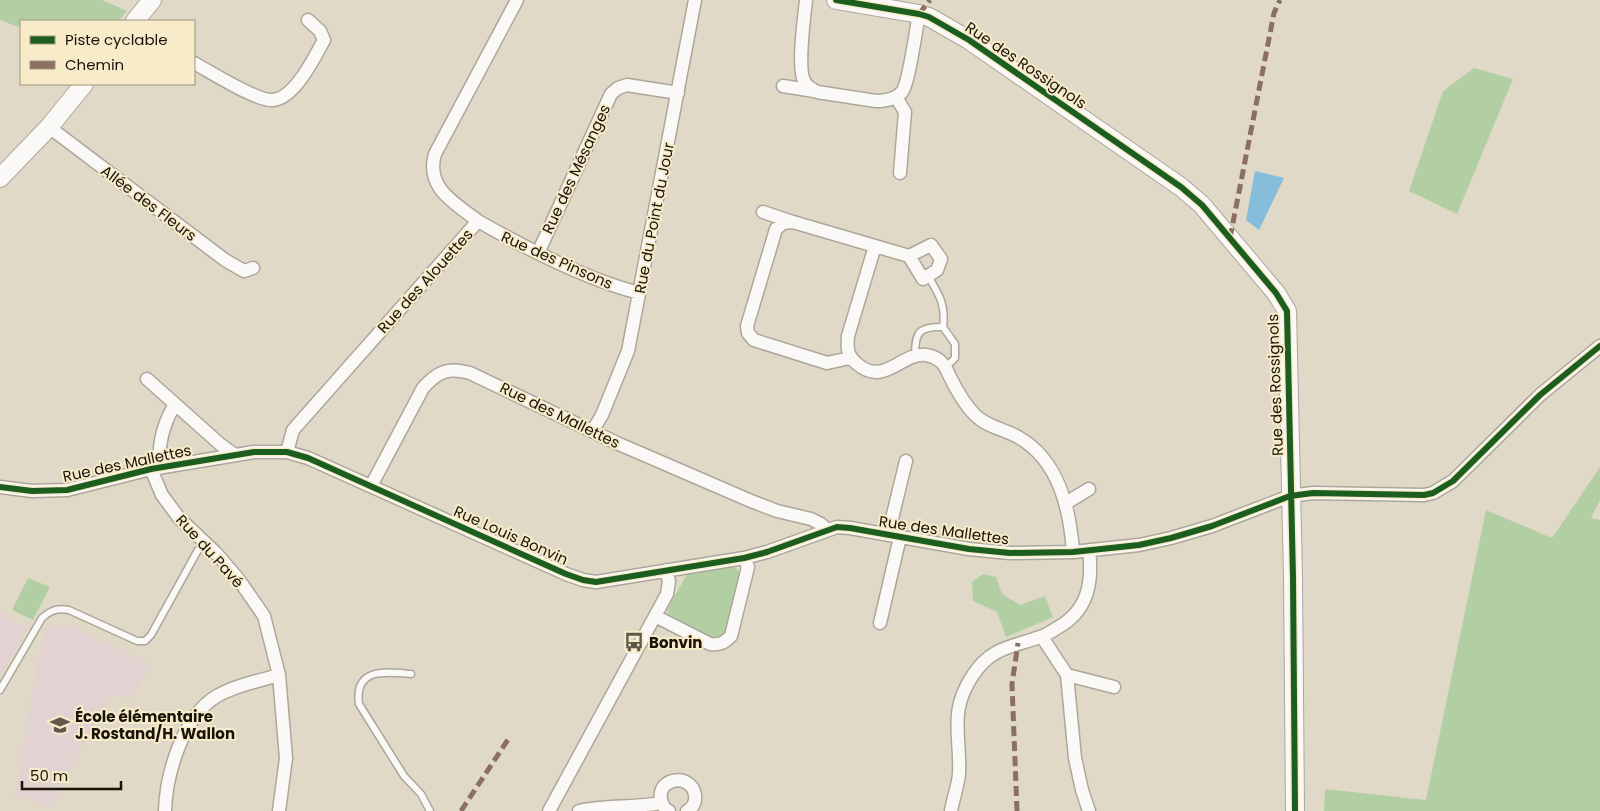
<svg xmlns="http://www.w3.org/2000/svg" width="1600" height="811" font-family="Poppins,sans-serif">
  <rect width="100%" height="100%" fill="#e0d9c8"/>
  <path fill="#e2d2d1" d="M0 612 27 629 0 677Z
    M56 625 73 626 151 664 131 700 110 694 50 808 14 795 22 767V750L41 644 46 631Z"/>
  <path fill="#b2cfa4" d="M0 0H102L127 11 118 21H21V28L0 20Z
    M1474 68 1513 79 1457 214 1409 191 1443 91Z
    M1600 467V500L1591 518 1600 520V811H1324L1325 789 1426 800 1486 510 1552 538Z
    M732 566 737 569 740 573 725 633 719 638 712 639 670 617 667 610 687 574Z
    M983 574 996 577 1002 594 1020 605 1045 596 1053 617 1006 637 997 612 973 601 972 582Z
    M28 578 50 587 33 620 12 610Z"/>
  <path fill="#85bdda" d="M1255 171 1284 178 1259 230 1246 220Z"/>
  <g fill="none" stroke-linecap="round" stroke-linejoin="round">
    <defs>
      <path id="lane" d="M928 276C939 295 946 304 943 327
        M915 356C915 333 918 326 943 327L955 344V358L945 368
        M411 674C386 672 354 667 359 704L404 776 421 794 430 811
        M0 690 42 618C51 610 57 608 69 610L137 641H145L151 635 198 550 206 544"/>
      <path id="street" d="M806 0C804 19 798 62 803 78 805 86 811 88 817 92L876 101C885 101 895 100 902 92 909 83 916 29 919 14
        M194 63C209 71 258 102 273 100 295 98 314 58 324 40L320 31 308 20
        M783 86 814 91
        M896 97 905 112 900 173
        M49 127 225 260 244 271 253 268
        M763 212 793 222
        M478 221C527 249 585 279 639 293
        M875 246 848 336C847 348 847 355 856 363 884 388 901 352 926 355 932 356 939 359 943 364 946 367 948 373 950 377 957 391 964 404 975 415 987 427 1004 429 1018 437 1059 460 1070 509 1073 552
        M538 253 611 94 618 88 627 85 678 93
        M850 358 827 363 754 340 748 333 747 326 776 229 783 223 793 222 909 256 931 245 941 259 937 270 923 279 909 256
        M147 379 221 445 235 455
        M593 430 602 415 628 351 695 0
        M287 452 293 430 478 221C455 203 425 188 435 154L517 0
        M161 467C157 446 164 423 175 404
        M151 469 162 495 179 518 216 553 239 580 264 616 279 675 286 758 279 811
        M371 486 423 388C438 371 449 367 470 373L619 444 751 501 777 511 811 519 821 524 827 530
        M0 487 32 491 67 490 151 469 254 452H287L308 458 566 574 583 580 596 582 744 558 767 552 837 527 850 528 969 549 1010 553 1073 552 1139 545 1171 538 1212 526 1290 496 1313 493 1424 495 1433 493 1453 481 1540 395 1600 346
        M1066 503 1089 489
        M888 535 906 461
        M655 616 710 644C720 645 724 643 731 636L748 567 744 558
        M880 623 900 537
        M1042 637 1067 675 1075 758 1082 790 1089 811
        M1067 675 1114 687
        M165 811C166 774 183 716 217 696 236 685 259 681 279 675
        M549 811 667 594 669 581 666 570
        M579 811C606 805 634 808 661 803
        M669 811C664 809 662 804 661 799 657 777 692 773 695 795 696 802 693 808 687 811
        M951 811C953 799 958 786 959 774 961 735 948 712 973 675 991 647 1012 647 1040 637 1046 635 1052 631 1057 628 1088 611 1093 583 1089 550"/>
      <path id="secondary" d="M836 0 919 14 929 17 969 40 1181 187 1202 205 1276 293 1287 311 1293 577 1295 811
        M135 21 152 0
        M0 178 49 127 84 84"/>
    </defs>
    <use href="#lane" stroke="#ada79a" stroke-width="9"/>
    <use href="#street" stroke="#ada79a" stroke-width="15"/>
    <use href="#secondary" stroke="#ada79a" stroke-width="20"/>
    <use href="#lane" stroke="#faf9f7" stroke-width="6"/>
    <use href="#street" stroke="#faf9f7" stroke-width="12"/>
    <use href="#secondary" stroke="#faf9f7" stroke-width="18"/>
    <path stroke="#8d6e63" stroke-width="5" stroke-dasharray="10 5" stroke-linecap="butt" d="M919 14 930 0
      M1230 238 1274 13 1280 0
      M461 811 509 738
      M1017 811 1012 684 1018 643"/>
    <defs>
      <path id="cycleway" d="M836 0 919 14 929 17 969 40 1181 187 1202 205 1276 293 1287 311 1293 577 1295 811
        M0 487 32 491 67 490 151 469 254 452H287L308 458 566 574 583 580 596 582 744 558 767 552 837 527 850 528 969 549 1010 553 1073 552 1139 545 1171 538 1212 526 1290 496 1313 493 1424 495 1433 493 1453 481 1540 395 1600 346"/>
    </defs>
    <use href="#cycleway" stroke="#f8ebca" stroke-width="9"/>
    <use href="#cycleway" stroke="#1b5e20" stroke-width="6"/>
  </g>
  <defs>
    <symbol id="bus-bare" viewBox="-9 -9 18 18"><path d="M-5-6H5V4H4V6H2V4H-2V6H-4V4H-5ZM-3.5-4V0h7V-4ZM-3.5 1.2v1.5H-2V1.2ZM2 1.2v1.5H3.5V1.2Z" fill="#5f594c" stroke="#f8ebca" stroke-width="2.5" paint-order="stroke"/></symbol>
    <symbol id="school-bare" viewBox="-9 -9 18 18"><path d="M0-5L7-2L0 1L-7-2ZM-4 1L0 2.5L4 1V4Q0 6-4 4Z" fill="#5f594c" stroke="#f8ebca" stroke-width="2.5" paint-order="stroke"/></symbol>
  </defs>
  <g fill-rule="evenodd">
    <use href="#bus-bare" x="620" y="628" width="28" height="28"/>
    <use href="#school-bare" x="46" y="711" width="28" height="28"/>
  </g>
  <g text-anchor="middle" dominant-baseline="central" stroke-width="4" stroke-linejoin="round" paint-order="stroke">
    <g font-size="15" fill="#191409" stroke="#f8ebca">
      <text transform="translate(1026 65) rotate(34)">Rue des Rossignols</text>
      <text transform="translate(576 169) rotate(-65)">Rue des Mésanges</text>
      <text transform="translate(149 203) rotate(37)">Allée des Fleurs</text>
      <text transform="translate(654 218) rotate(-79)">Rue du Point du Jour</text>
      <text transform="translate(557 260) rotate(24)">Rue des Pinsons</text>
      <text transform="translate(425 281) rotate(-48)">Rue des Alouettes</text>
      <text transform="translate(1275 385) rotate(-92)">Rue des Rossignols</text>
      <text transform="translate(560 415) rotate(26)">Rue des Mallettes</text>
      <text transform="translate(127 463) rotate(-12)">Rue des Mallettes</text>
      <text transform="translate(944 530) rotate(8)">Rue des Mallettes</text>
      <text transform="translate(511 535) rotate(24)">Rue Louis Bonvin</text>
      <text transform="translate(210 551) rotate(48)">Rue du Pavé</text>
    </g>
    <g font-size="15" font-weight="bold" fill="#191409" stroke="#f8ebca" text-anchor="start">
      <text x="649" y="642">Bonvin</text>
      <text x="75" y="716">École élémentaire<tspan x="75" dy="17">J. Rostand/H. Wallon</tspan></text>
    </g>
  </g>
  <rect x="20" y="20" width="175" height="65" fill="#f8ebca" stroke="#9f957d"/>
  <rect x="30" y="36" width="25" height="8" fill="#1b5e20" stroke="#9f957d"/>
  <text x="65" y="45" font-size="15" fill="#191409">Piste cyclable</text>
  <rect x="30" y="61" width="25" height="8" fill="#8d6e63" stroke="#9f957d"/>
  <text x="65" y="70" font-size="15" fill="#191409">Chemin</text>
  <path d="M22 781v8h99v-8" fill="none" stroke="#191409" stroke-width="2.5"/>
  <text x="30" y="781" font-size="15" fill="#191409" stroke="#f8ebca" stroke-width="4" paint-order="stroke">50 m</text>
</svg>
